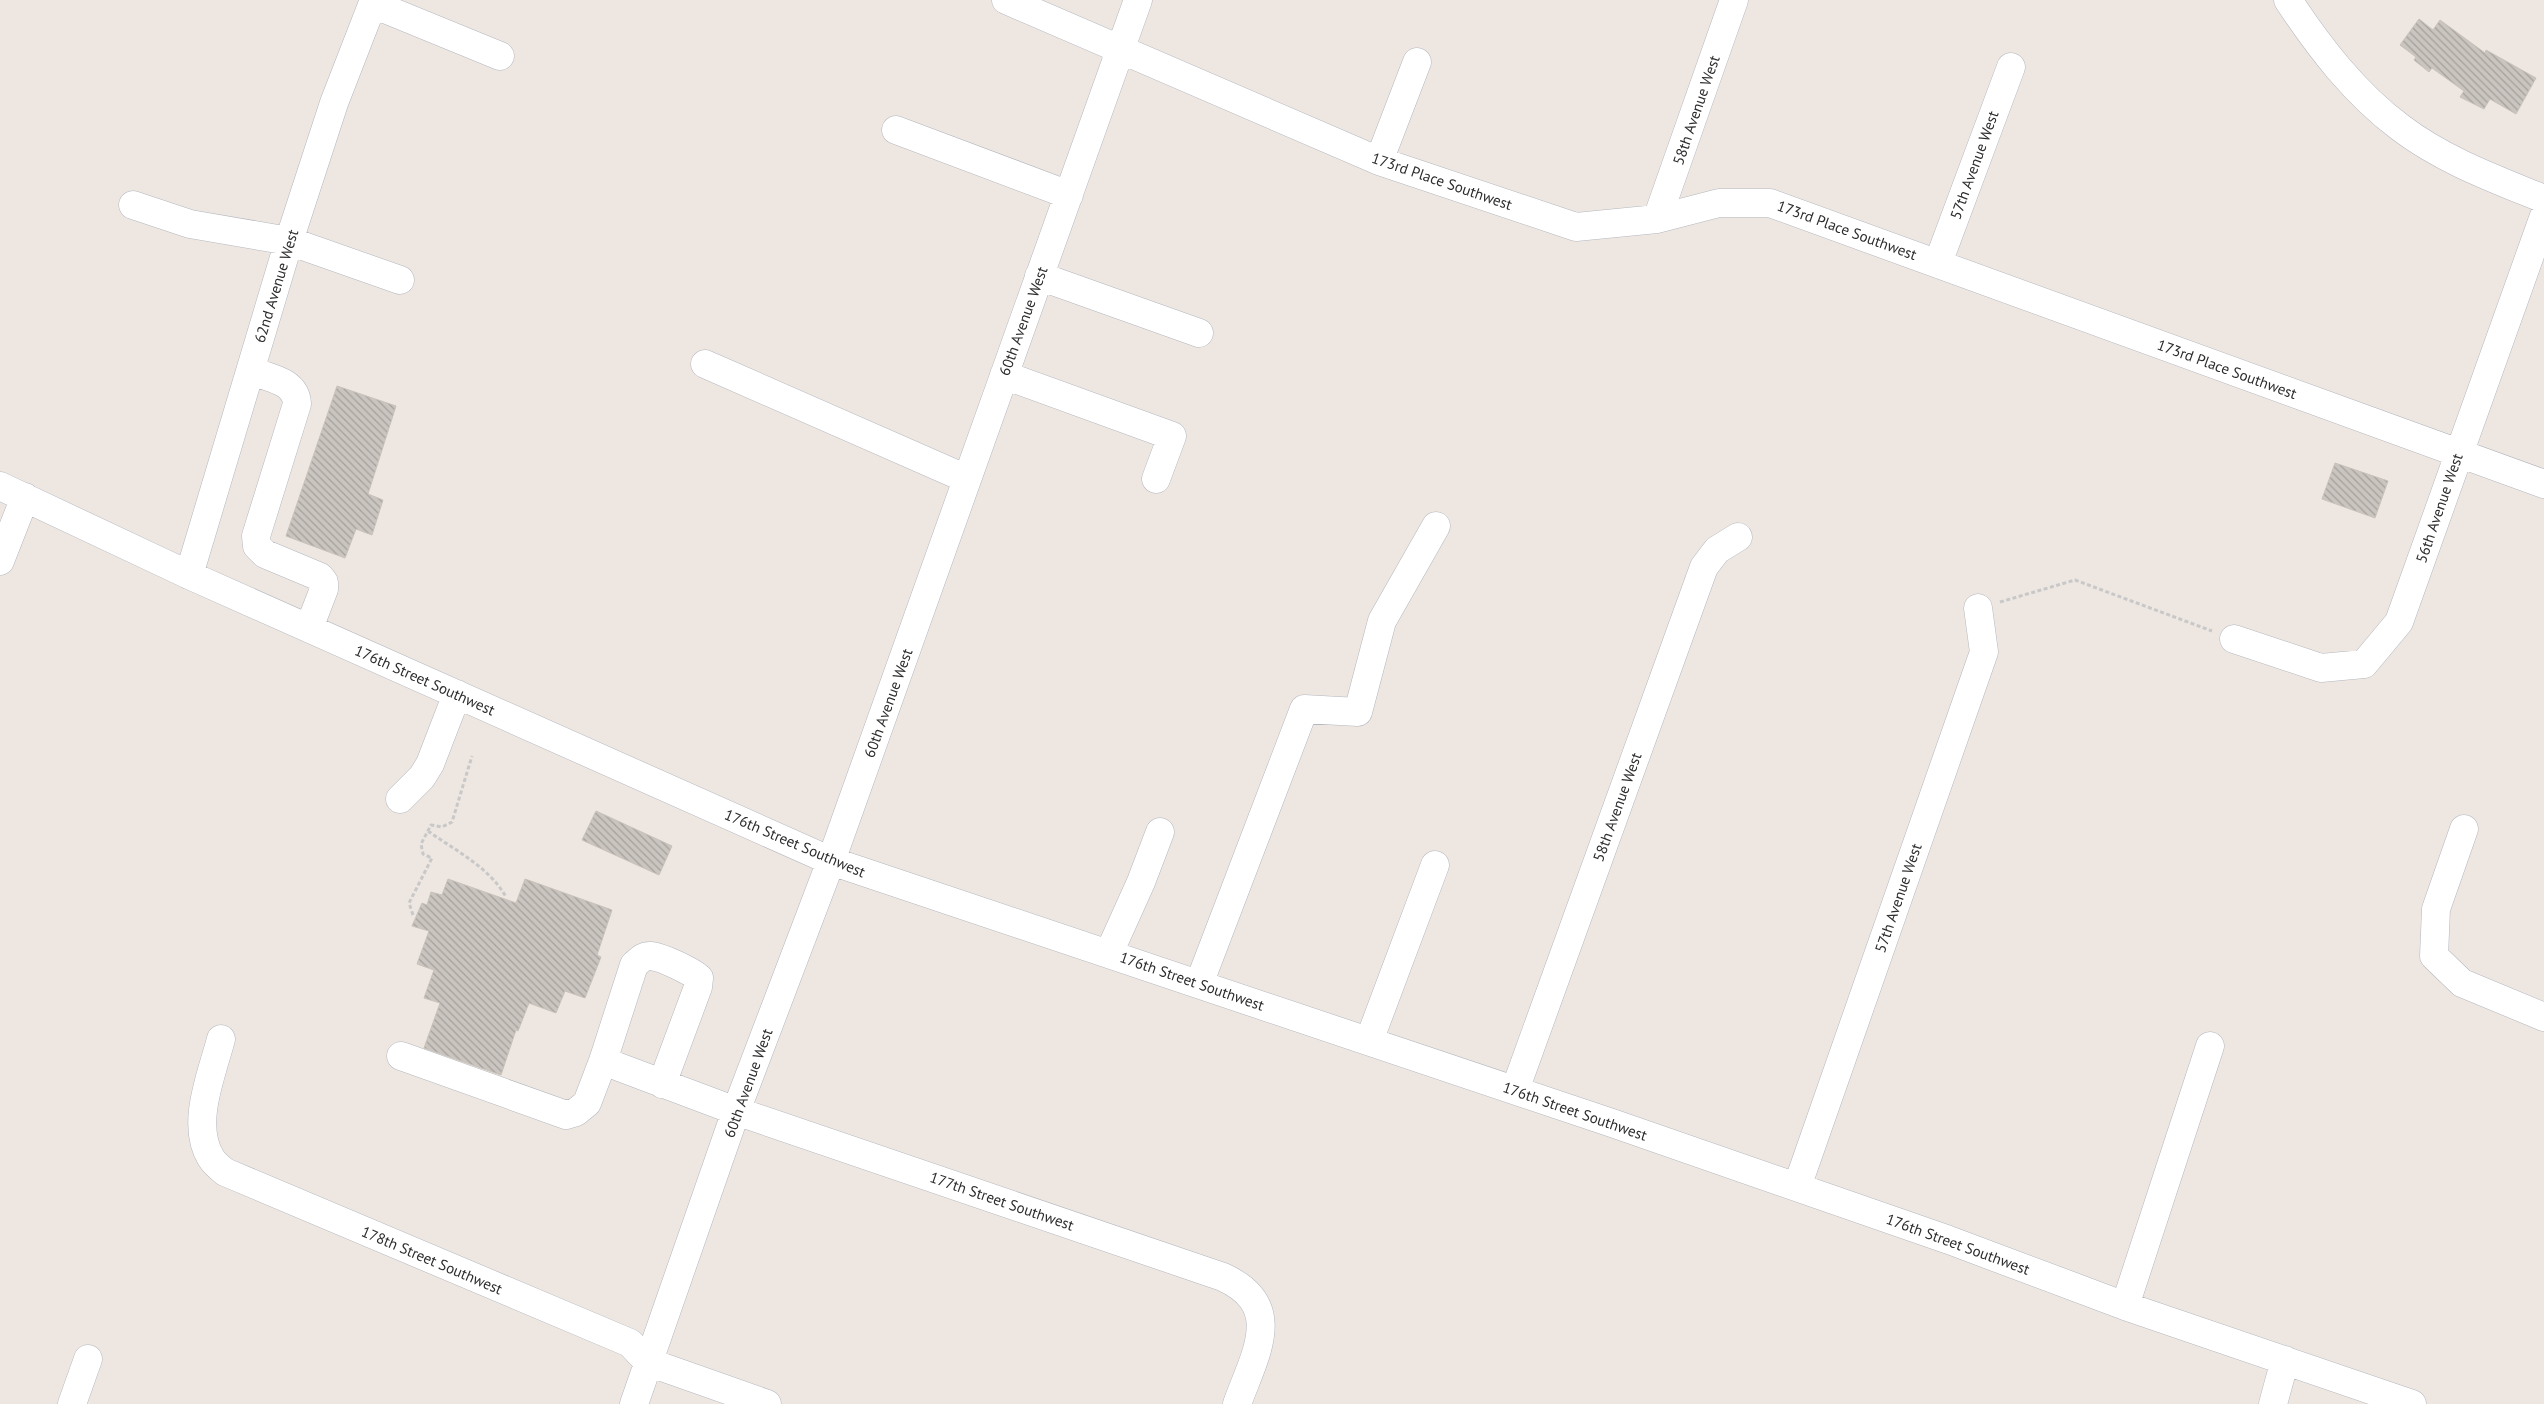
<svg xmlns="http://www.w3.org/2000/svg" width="2544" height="1404" font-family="'PT Sans',sans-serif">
  <defs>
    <pattern id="building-back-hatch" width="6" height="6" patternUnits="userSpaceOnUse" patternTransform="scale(1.25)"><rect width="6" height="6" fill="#cac5bf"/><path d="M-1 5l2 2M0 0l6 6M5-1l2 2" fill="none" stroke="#a4a09c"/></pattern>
  </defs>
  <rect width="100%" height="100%" fill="#eee7e1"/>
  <path fill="url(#building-back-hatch)" stroke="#c9c2ba" d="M2419 19 2433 30 2440 20 2485 53 2486 50 2536 78 2516 114 2490 99 2484 109 2460 97 2464 91 2432 68 2429 72 2414 60 2416 57 2400 45Z
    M337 386 396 406 368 494 383 500 372 535 356 529 345 558 286 536Z
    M2335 463 2388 481 2375 518 2322 499Z
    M596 811 672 846 659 875 582 840Z
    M448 879 516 903 525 879 612 910 597 955 601 957 585 998 565 991 556 1013 529 1003 518 1031 516 1030 501 1075 424 1048 440 1003 424 998 434 970 417 964 429 931 412 926 422 903 427 905 431 892 442 895Z"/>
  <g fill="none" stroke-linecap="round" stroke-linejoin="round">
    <defs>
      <path id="minor" d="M1006 0 1379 161 1576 227 1657 219 1719 203H1770L2544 484
        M2288 0C2319 47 2355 94 2401 128 2443 160 2495 179 2544 199
        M373 4 500 56
        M896 130 1069 195
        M1379 161 1417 62
        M133 205 190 224 289 241 400 280
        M1657 219 1734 0
        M1938 263 2011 67
        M1039 276 1199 333
        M705 364 967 479
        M251 371C270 378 296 381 297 404L256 536 257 546 265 554 320 577 324 582V589L309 628
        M1004 375 1172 436 1156 479
        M0 486 189 575 831 861 1612 1123 1949 1240 2125 1306 2412 1404
        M0 561 25 497
        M189 575 289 241 334 103 374 0
        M2234 639 2321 668 2364 664 2399 622 2544 216
        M400 799 422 777 430 764 457 694
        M2464 829 2436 909 2434 956 2462 983 2544 1017
        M1109 953 1141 882 1160 832
        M1199 984 1304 709 1358 712 1382 621 1436 526
        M221 1039C212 1074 190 1124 211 1158 214 1163 220 1168 225 1172L630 1343 648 1362 767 1404
        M1369 1041 1435 865
        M401 1056 566 1115 576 1112 587 1103 603 1061 634 965C639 961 643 955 651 956 662 957 691 971 699 978L698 987 662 1084
        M603 1061 736 1111 1223 1277C1286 1306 1255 1354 1237 1404
        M1515 1090 1704 567 1717 550 1738 537
        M1797 1187 1984 652 1978 608
        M2125 1306 2210 1046
        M72 1404 88 1359
        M634 1404 736 1111 831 861 1138 0
        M2273 1404 2285 1360"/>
    </defs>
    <use href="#minor" stroke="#b4b7bf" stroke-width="29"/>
    <path stroke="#c8c8c8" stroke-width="3" stroke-dasharray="4 2.5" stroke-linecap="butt" d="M2000 602 2075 580 2212 631
      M428 831C456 851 489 867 506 897
      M413 915 409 903 432 858 423 854 421 844 431 825 442 827 452 822 472 756"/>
    <use href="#minor" stroke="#fff" stroke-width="28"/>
  </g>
  <g text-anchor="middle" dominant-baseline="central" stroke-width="4" stroke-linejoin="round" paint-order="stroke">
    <g font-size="15" fill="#2d2d2d" stroke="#fff">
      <text transform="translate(1696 110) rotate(-71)">58th Avenue West</text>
      <text transform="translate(1974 165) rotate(-70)">57th Avenue West</text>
      <text transform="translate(1442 181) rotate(19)">173rd Place Southwest</text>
      <text transform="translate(1847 230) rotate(20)">173rd Place Southwest</text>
      <text transform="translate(276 286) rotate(-73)">62nd Avenue West</text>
      <text transform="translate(1023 321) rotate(-70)">60th Avenue West</text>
      <text transform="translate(2227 369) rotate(20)">173rd Place Southwest</text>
      <text transform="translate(2439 508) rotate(-71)">56th Avenue West</text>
      <text transform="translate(425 680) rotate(24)">176th Street Southwest</text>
      <text transform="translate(888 703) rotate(-70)">60th Avenue West</text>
      <text transform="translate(1617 807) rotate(-70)">58th Avenue West</text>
      <text transform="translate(795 843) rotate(23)">176th Street Southwest</text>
      <text transform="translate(1898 898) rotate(-71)">57th Avenue West</text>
      <text transform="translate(1192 981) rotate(19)">176th Street Southwest</text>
      <text transform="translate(748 1083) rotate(-70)">60th Avenue West</text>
      <text transform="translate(1575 1111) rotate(19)">176th Street Southwest</text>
      <text transform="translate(1002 1201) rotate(19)">177th Street Southwest</text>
      <text transform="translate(1958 1244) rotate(20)">176th Street Southwest</text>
      <text transform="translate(432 1260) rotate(23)">178th Street Southwest</text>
    </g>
  </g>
</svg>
